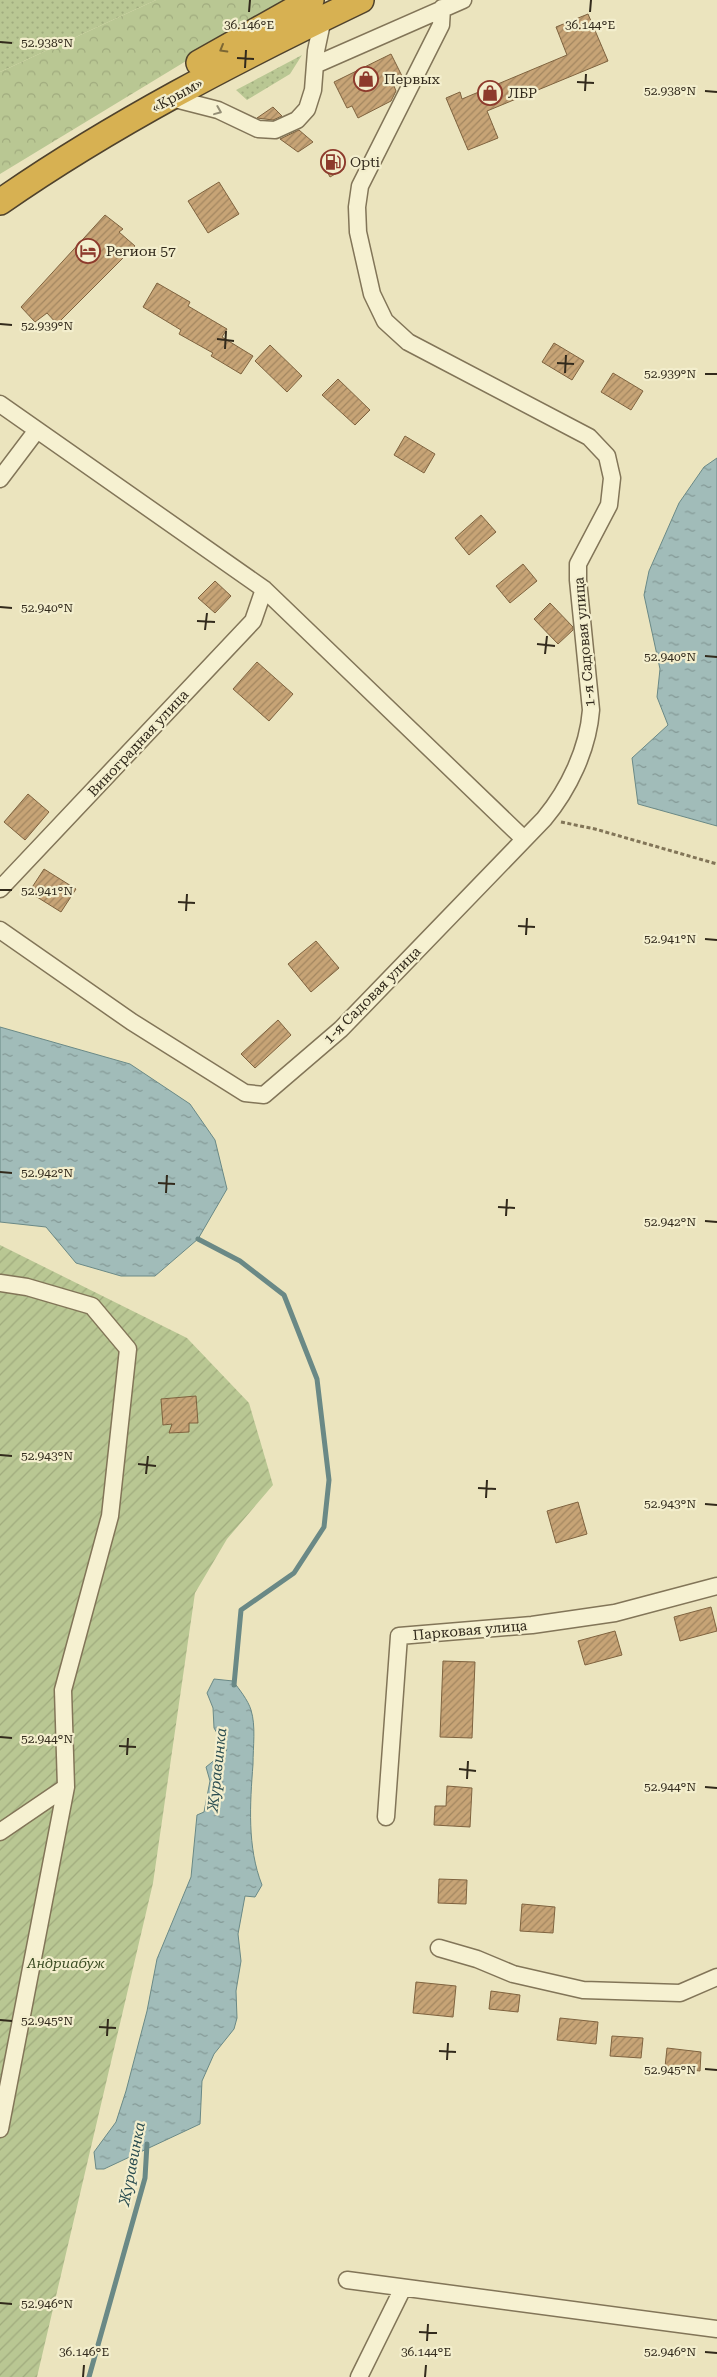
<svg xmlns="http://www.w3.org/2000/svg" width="717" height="2377" font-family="'Roboto Serif',serif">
  <defs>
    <pattern id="grass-dots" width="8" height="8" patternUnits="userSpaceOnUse" patternTransform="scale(1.25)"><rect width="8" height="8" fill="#b9c793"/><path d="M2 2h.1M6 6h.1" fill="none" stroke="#a0ab7e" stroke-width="1.8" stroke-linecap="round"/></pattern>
    <pattern id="forest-crowns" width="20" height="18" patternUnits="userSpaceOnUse" patternTransform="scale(1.25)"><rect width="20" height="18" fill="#b9c793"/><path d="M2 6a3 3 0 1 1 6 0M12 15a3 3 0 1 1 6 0" fill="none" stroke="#a0ab7e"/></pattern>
    <pattern id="garden-furrows" width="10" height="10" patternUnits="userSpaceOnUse" patternTransform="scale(1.25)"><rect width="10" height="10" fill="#b9c793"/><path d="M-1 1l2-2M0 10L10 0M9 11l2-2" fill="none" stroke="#a0ab7e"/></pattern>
    <pattern id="water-ripples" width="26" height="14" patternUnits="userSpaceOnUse" patternTransform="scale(1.25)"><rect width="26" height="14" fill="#a1bcb9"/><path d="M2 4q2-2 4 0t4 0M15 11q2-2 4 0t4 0" fill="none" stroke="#849996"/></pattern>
    <pattern id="building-hatch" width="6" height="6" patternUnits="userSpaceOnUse" patternTransform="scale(1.25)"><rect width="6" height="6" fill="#c7a476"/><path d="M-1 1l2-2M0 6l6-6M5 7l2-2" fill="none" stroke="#a28660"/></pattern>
  </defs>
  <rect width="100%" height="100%" fill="#ebe4be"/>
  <path fill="url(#grass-dots)" d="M0 0H156L0 72Z
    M302 55 290 74 247 100 236 90Z"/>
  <path fill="url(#forest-crowns)" d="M156 0H295L252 21 0 174V72Z"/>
  <path fill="url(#garden-furrows)" d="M0 1245 187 1338 249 1403 273 1485 227 1539 195 1593 153 1883 37 2377H0Z"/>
  <path fill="url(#water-ripples)" stroke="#6a8986" d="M717 458V826L638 804 632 758 668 725 657 697 660 669 644 595 649 571 679 503 704 467Z
    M0 1027 130 1064 190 1104 215 1140 227 1189 198 1239 155 1276H121L76 1263 46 1227 0 1222Z
    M214 1679 233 1681C239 1689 248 1700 251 1710 256 1726 253 1747 253 1764 250 1804 247 1847 262 1885L255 1897 245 1896 238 1934 241 1961 236 1991 237 2018 234 2029 214 2054 202 2081 200 2124 104 2169H96L94 2152 116 2122 126 2091 147 2011 157 1959 191 1877 197 1815 204 1812 210 1781 206 1767 227 1750 214 1728 213 1708 207 1693Z"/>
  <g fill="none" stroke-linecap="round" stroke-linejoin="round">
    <path stroke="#6a8986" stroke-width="5" d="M198 1239 240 1261 284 1295 317 1379 329 1480 324 1527 294 1573 241 1610 234 1685
      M89 2377 145 2178 147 2144"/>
  </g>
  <path fill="url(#building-hatch)" stroke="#7f633f" d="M588 14 608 61 487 111 498 138 468 150 446 98 460 92 462 99 567 55 556 27Z
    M391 54 403 78 400 84 394 86 396 91 391 101 358 118 352 106 347 108 334 82Z
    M273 107 282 116 273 120 257 118Z
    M299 130 313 142 298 152 280 139Z
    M335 152 344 169 330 177 321 160Z
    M219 182 239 214 208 233 188 201Z
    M105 215 123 229 119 232 135 246 57 324 47 313 35 322 21 307Z
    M157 283 190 302 188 306 227 329 222 337 253 356 241 374 211 356 213 353 179 334 181 330 143 307Z
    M554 343 584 361 572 380 542 362Z
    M270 345 302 376 287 392 255 361Z
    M613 373 643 391 631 410 601 392Z
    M338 379 370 410 355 425 322 395Z
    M405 436 435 454 424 473 394 455Z
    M481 515 496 532 469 555 455 538Z
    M523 564 537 581 510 603 496 586Z
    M215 581 231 596 215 613 198 598Z
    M550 603 573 627V630L558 644 534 619Z
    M257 662 293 694 269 721 233 689Z
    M28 794 49 812 25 840 4 822Z
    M44 869 76 889 61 912 29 892Z
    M316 941 339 968 311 992 288 964Z
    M278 1020 291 1035 255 1068 241 1054Z
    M196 1396 198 1423H189V1432L169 1433 172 1424 163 1425 161 1399Z
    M578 1502 587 1534 556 1543 547 1511Z
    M711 1607 717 1631 680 1641 674 1617Z
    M615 1631 622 1655 585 1665 578 1641Z
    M443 1661 475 1662 472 1738 440 1737Z
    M447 1786 472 1788 470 1827 434 1825 435 1806H446Z
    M439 1879 467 1880 466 1904 438 1903Z
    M522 1904 555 1907 553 1933 520 1931Z
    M416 1982 456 1986 453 2017 413 2013Z
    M491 1991 520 1995 518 2012 489 2009Z
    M560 2018 598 2022 596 2044 557 2040Z
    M612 2036 643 2038 641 2058 610 2056Z
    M667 2048 701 2052 700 2071 665 2067Z"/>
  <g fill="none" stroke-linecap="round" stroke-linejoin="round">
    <defs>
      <path id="minor" d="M315 65 463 0
        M171 98 218 110 258 129 275 130 297 120 307 109 313 90 316 51 323 18
        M0 404 264 589 524 839
        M0 479 37 430
        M0 889 253 621 264 589
        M0 930 132 1022 245 1093 264 1095 341 1029 544 819C569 789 588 749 591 710L578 580V564L609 505 612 478 607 456 589 437 408 342 385 321 372 294 358 232 357 207 360 186 441 25 442 8
        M0 1283 27 1287 92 1306 128 1349 110 1516 63 1690 66 1787 0 2129
        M386 1817 399 1636 532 1625 615 1613 717 1586
        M0 1832 66 1787
        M439 1948 477 1959 513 1974 583 1990 680 1993 717 1977
        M347 2280 717 2329
        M359 2377 403 2288"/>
      <path id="highway" d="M199 63 311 0
        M0 202C112 124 238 59 361 0"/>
    </defs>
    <use href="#minor" stroke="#827558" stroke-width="19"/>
    <use href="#highway" stroke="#4f422c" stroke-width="28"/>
    <path stroke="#827558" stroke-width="3" stroke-dasharray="4 2.5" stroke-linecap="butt" d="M561 822 595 829 717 864"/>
    <use href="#minor" stroke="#f6f1d1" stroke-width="16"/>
    <use href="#highway" stroke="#d7b152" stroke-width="25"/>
  </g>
  <defs><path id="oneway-chevron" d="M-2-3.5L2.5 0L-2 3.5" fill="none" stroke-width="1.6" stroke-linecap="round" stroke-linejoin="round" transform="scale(1.25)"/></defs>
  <use stroke="#7c6734" href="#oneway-chevron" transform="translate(223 49) rotate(150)"/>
  <use stroke="#948e76" href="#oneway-chevron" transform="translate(218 111) rotate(22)"/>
  <path fill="none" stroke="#322a1c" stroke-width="2" d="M249 12 250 0M590 12 591 0M0 42 12 43M237 58 254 59M245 68 246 50M577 82 594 83M585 91 586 74M705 91 717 92M0 324 12 325M217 339 234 341M225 349 226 331M557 363 574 364M565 373 566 355M705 374H717M0 607 12 608M197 621 215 622M205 630 207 613M537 644 555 646M545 654 547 636M705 656 717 657M0 890H12M178 902 195 903M186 911 187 894M518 926 535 927M526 935 527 918M705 939 717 940M0 1172 12 1173M158 1183 175 1184M166 1193 167 1175M498 1207 515 1208M506 1216 507 1199M705 1221 717 1222M0 1455 12 1456M138 1464 156 1466M146 1474 148 1456M478 1488 496 1489M486 1498 487 1480M705 1504 717 1505M0 1737 12 1738M119 1746 136 1747M127 1755 128 1738M459 1769 476 1771M467 1779 468 1761M705 1787 717 1788M0 2020 12 2021M99 2027 116 2028M107 2036 108 2019M439 2051 456 2052M447 2060 448 2043M705 2069 717 2070M0 2303 12 2304M419 2332 437 2333M427 2341 428 2324M705 2352 717 2353M83 2377 84 2365M425 2377 426 2365"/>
  <defs>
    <symbol id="shop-ring" viewBox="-11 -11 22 22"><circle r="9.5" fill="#f3eecd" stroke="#8d3a2c" stroke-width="1.5"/><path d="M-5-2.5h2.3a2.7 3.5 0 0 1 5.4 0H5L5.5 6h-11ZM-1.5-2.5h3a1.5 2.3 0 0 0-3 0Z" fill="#8d3a2c"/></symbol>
    <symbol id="fuel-ring" viewBox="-11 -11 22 22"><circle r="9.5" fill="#f3eecd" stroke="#8d3a2c" stroke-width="1.5"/><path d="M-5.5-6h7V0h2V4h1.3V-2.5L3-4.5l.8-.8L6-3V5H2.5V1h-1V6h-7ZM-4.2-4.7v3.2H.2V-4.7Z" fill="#8d3a2c"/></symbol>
    <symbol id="hotel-ring" viewBox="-11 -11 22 22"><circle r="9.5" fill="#f3eecd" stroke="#8d3a2c" stroke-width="1.5"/><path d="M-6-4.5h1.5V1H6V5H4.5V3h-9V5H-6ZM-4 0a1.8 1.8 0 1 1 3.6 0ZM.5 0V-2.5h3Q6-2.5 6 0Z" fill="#8d3a2c"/></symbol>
  </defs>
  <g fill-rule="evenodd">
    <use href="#shop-ring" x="352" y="65" width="28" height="28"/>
    <use href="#shop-ring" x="476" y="79" width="28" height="28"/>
    <use href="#fuel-ring" x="319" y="148" width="28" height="28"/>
    <use href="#hotel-ring" x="74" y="237" width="28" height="28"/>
  </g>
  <g text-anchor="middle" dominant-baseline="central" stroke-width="4.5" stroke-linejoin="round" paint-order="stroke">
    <g font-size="14" fill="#322a1c" stroke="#f3eecd" text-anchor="start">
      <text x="384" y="79">Первых</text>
      <text x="508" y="93">ЛБР</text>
      <text x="350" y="162">Opti</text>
      <text x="106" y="251">Регион 57</text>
    </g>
    <g font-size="14" fill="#322a1c" stroke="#f3eecd">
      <text transform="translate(177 95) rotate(-29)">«Крым»</text>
      <text transform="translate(584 642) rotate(-95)">1-я Садовая улица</text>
      <text transform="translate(138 743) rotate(-47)">Виноградная улица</text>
      <text transform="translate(372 995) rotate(-45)">1-я Садовая улица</text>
      <text transform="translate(470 1630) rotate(-5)">Парковая улица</text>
    </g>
    <g font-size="14" font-style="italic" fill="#3c4d24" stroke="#f3eecd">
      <text x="66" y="1963">Андриабуж</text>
    </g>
    <g font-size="15" font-style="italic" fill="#2c4e51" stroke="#f3eecd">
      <text transform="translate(217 1770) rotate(-84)">Журавинка</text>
      <text transform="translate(132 2164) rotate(-79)">Журавинка</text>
    </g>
  </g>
  <g font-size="12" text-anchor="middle" fill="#322a1c" stroke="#f3eecd" stroke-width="4.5" stroke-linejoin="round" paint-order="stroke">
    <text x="249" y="29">36.146°E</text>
    <text x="590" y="29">36.144°E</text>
    <text x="47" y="47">52.938°N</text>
    <text x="670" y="95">52.938°N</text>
    <text x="47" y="330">52.939°N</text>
    <text x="670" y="378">52.939°N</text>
    <text x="47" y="612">52.940°N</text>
    <text x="670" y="661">52.940°N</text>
    <text x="47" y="895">52.941°N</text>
    <text x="670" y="943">52.941°N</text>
    <text x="47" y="1177">52.942°N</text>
    <text x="670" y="1226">52.942°N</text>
    <text x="47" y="1460">52.943°N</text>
    <text x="670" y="1508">52.943°N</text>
    <text x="47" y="1743">52.944°N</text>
    <text x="670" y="1791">52.944°N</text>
    <text x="47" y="2025">52.945°N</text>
    <text x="670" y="2074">52.945°N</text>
    <text x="47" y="2308">52.946°N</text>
    <text x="670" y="2356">52.946°N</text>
    <text x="84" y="2356">36.146°E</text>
    <text x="426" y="2356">36.144°E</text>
  </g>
</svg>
